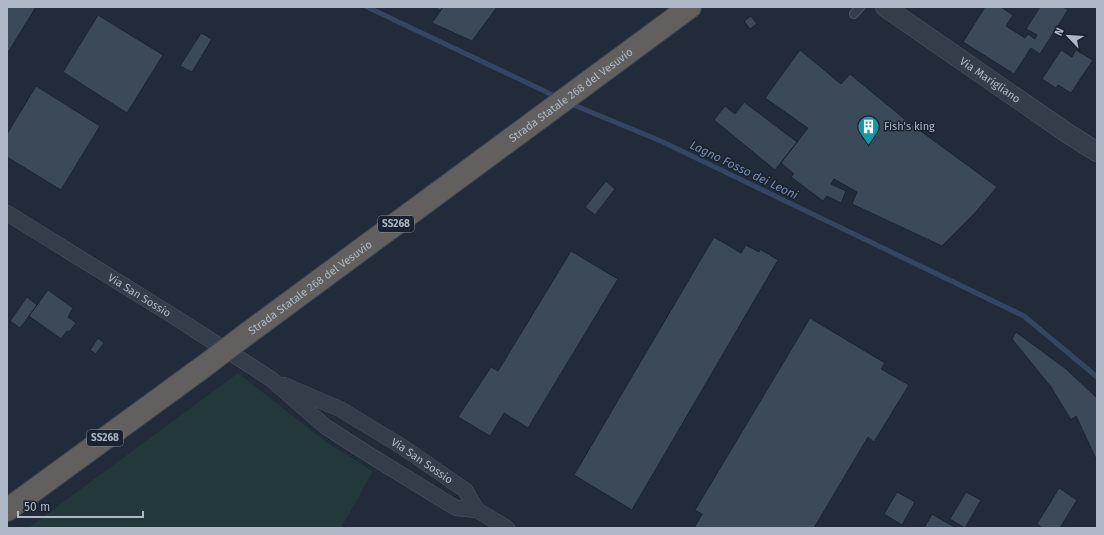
<svg xmlns="http://www.w3.org/2000/svg" width="1104" height="535" font-family="'Fira Sans',sans-serif">
  <rect width="100%" height="100%" fill="#212b3a"/>
  <path fill="#22383b" d="M238 373 329 444 373 471 341 528H28Z"/>
  <g fill="none" stroke-linecap="round" stroke-linejoin="round">
    <path stroke="#344662" stroke-width="5" d="M367 7 559 98
      M569 103 663 142 1024 316 1097 377"/>
  </g>
  <path fill="#3c4959" stroke="#1c2431" d="M7 7H36L7 54Z
    M435 7H443L440 11Z
    M443 7H497L472 41 432 23Z
    M985 7H1001L1013 15 1006 26 1025 38 1028 34 1035 39 1037 35 1026 29 1040 7H1063L1068 10 1040 54 1031 48 1014 74 963 42Z
    M98 15 163 55 127 113 63 72Z
    M751 16 757 24 750 29 744 21Z
    M201 33 212 39 192 72 180 66Z
    M800 50 841 84 850 74 907 121 997 187 974 214 942 246 852 204 857 192 834 179 831 184 846 191 841 203 827 196 823 201 791 177 794 174 781 163 808 128 765 98Z
    M1061 50 1072 57 1076 50 1093 60 1071 93 1058 85 1056 88 1042 79Z
    M36 86 100 126 61 190 7 157V134Z
    M744 102 797 142 775 170 714 120 725 106 735 114Z
    M606 181 615 189 595 215 585 207Z
    M714 237 741 253 746 245 759 252 760 249 778 260 632 510 574 475Z
    M571 251 618 279 528 428 504 413 490 436 458 417 491 367 498 371Z
    M48 290 73 308 68 317 76 323 69 332 67 331 61 339 29 316Z
    M27 297 37 305 20 328 10 321Z
    M810 318 885 363 881 369 909 385 874 442 868 437 814 528H694L702 514 695 510Z
    M1016 332 1066 369 1097 398V461L1076 416 1071 420 1051 387 1012 339Z
    M98 338 104 343 96 354 90 350Z
    M1059 488 1077 500 1060 528H1042L1037 524Z
    M897 492 915 502 902 525 884 514Z
    M966 492 981 500 965 528 950 519Z
    M932 514 956 528H924Z"/>
  <g fill="none" stroke-linecap="round" stroke-linejoin="round">
    <defs>
      <path id="service" d="M854 14 860 7"/>
      <g id="minor">
        <path id="s1" d="M7 213 170 314 271 379 326 427 368 454 456 508 477 510 507 528"/>
        <path id="s2" d="M284 385 340 409 401 446 465 490 477 510"/>
      </g>
      <g id="tertiary">
        <path id="s3" d="M885 7 1067 133 1097 152"/>
      </g>
      <g id="trunk">
        <path id="s4" d="M248 333 690 7"/>
        <path d="M7 510 203 367"/>
      </g>
    </defs>
    <use href="#service" stroke="#4f5865" stroke-width="10"/>
    <use href="#minor" stroke="#4f5865" stroke-width="16"/>
    <use href="#tertiary" stroke="#4f5865" stroke-width="20"/>
    <use href="#trunk" stroke="#3f4855" stroke-width="24"/>
    <use href="#service" stroke="#343d4a" stroke-width="8"/>
    <use href="#minor" stroke="#343d4a" stroke-width="15"/>
    <use href="#tertiary" stroke="#343d4a" stroke-width="19"/>
    <use href="#trunk" stroke="#61605e" stroke-width="22"/>
    <defs>
      <path id="trunk-bridge" d="M203 367 248 333"/>
    </defs>
    <use href="#trunk-bridge" stroke="#3f4855" stroke-width="24" stroke-linecap="butt"/>
    <use href="#trunk-bridge" stroke="#61605e" stroke-width="22"/>
  </g>
  <defs>
    <symbol id="building-pin" viewBox="-11 -11 22 30"><path d="M0 17L-7.5 6A9.5 9.5 0 1 1 7.5 6Z" fill="#0f9aa8" stroke="#1a222f"/><path d="M-4-6H4V6H1V3H-1V6H-4ZM-2.5-4.3h1.7v1.8h-1.7ZM.8-4.3h1.7v1.8H.8ZM-2.5-1h1.7V.8h-1.7ZM.8-1h1.7V.8H.8Z" fill="#fff"/></symbol>
  </defs>
  <g fill-rule="evenodd">
    <use href="#building-pin" x="856" y="114" width="25" height="34"/>
  </g>
  <g text-anchor="middle" dominant-baseline="central" stroke-width="3" stroke-linejoin="round" paint-order="stroke">
    <g fill="#1a222f" stroke="#828b99" stroke-width="1">
      <rect x="378" y="216" width="36" height="16" rx="3"/>
      <rect x="87" y="430" width="36" height="16" rx="3"/>
    </g>
    <g font-size="10" font-weight="bold" fill="#afb8c6">
      <text x="396" y="224">SS268</text>
      <text x="105" y="438">SS268</text>
    </g>
    <g font-size="11" fill="#afb8c6" stroke="#1a222f">
      <text stroke="none"><textPath href="#s3" startOffset="128">Via Marigliano</textPath></text>
      <text stroke="none"><textPath href="#s4" startOffset="401">Strada Statale 268 del Vesuvio</textPath></text>
      <text stroke="none"><textPath href="#s4" startOffset="77">Strada Statale 268 del Vesuvio</textPath></text>
      <text stroke="none"><textPath href="#s1" startOffset="156">Via San Sossio</textPath></text>
      <text stroke="none"><textPath href="#s2" startOffset="158">Via San Sossio</textPath></text>
    </g>
    <g font-size="11" fill="#afb8c6" stroke="#1a222f" text-anchor="start">
      <text x="884" y="126">Fish's king</text>
    </g>
    <g font-size="12" font-style="italic" fill="#768eb0" stroke="#1a222f">
      <text transform="translate(744 170) rotate(26)">Lagno Fosso dei Leoni</text>
    </g>
  </g>
  <rect width="1104" height="535" fill="none" stroke="#afb8c6" stroke-width="16"/>
  <g transform="translate(1068 36) rotate(295)" stroke="#1a222f" stroke-width="3" paint-order="stroke">
  <path d="M0-3L7 15L0 10L-7 15Z" fill="#afb8c6"/>
  <text y="-6" font-size="11" font-weight="bold" text-anchor="middle" fill="#afb8c6">N</text>
  </g>
  <path d="M18 511v6h125v-6" fill="none" stroke="#afb8c6" stroke-width="2"/>
  <text x="24" y="511" font-size="12" fill="#afb8c6" stroke="#1a222f" stroke-width="3" paint-order="stroke">50 m</text>
</svg>
